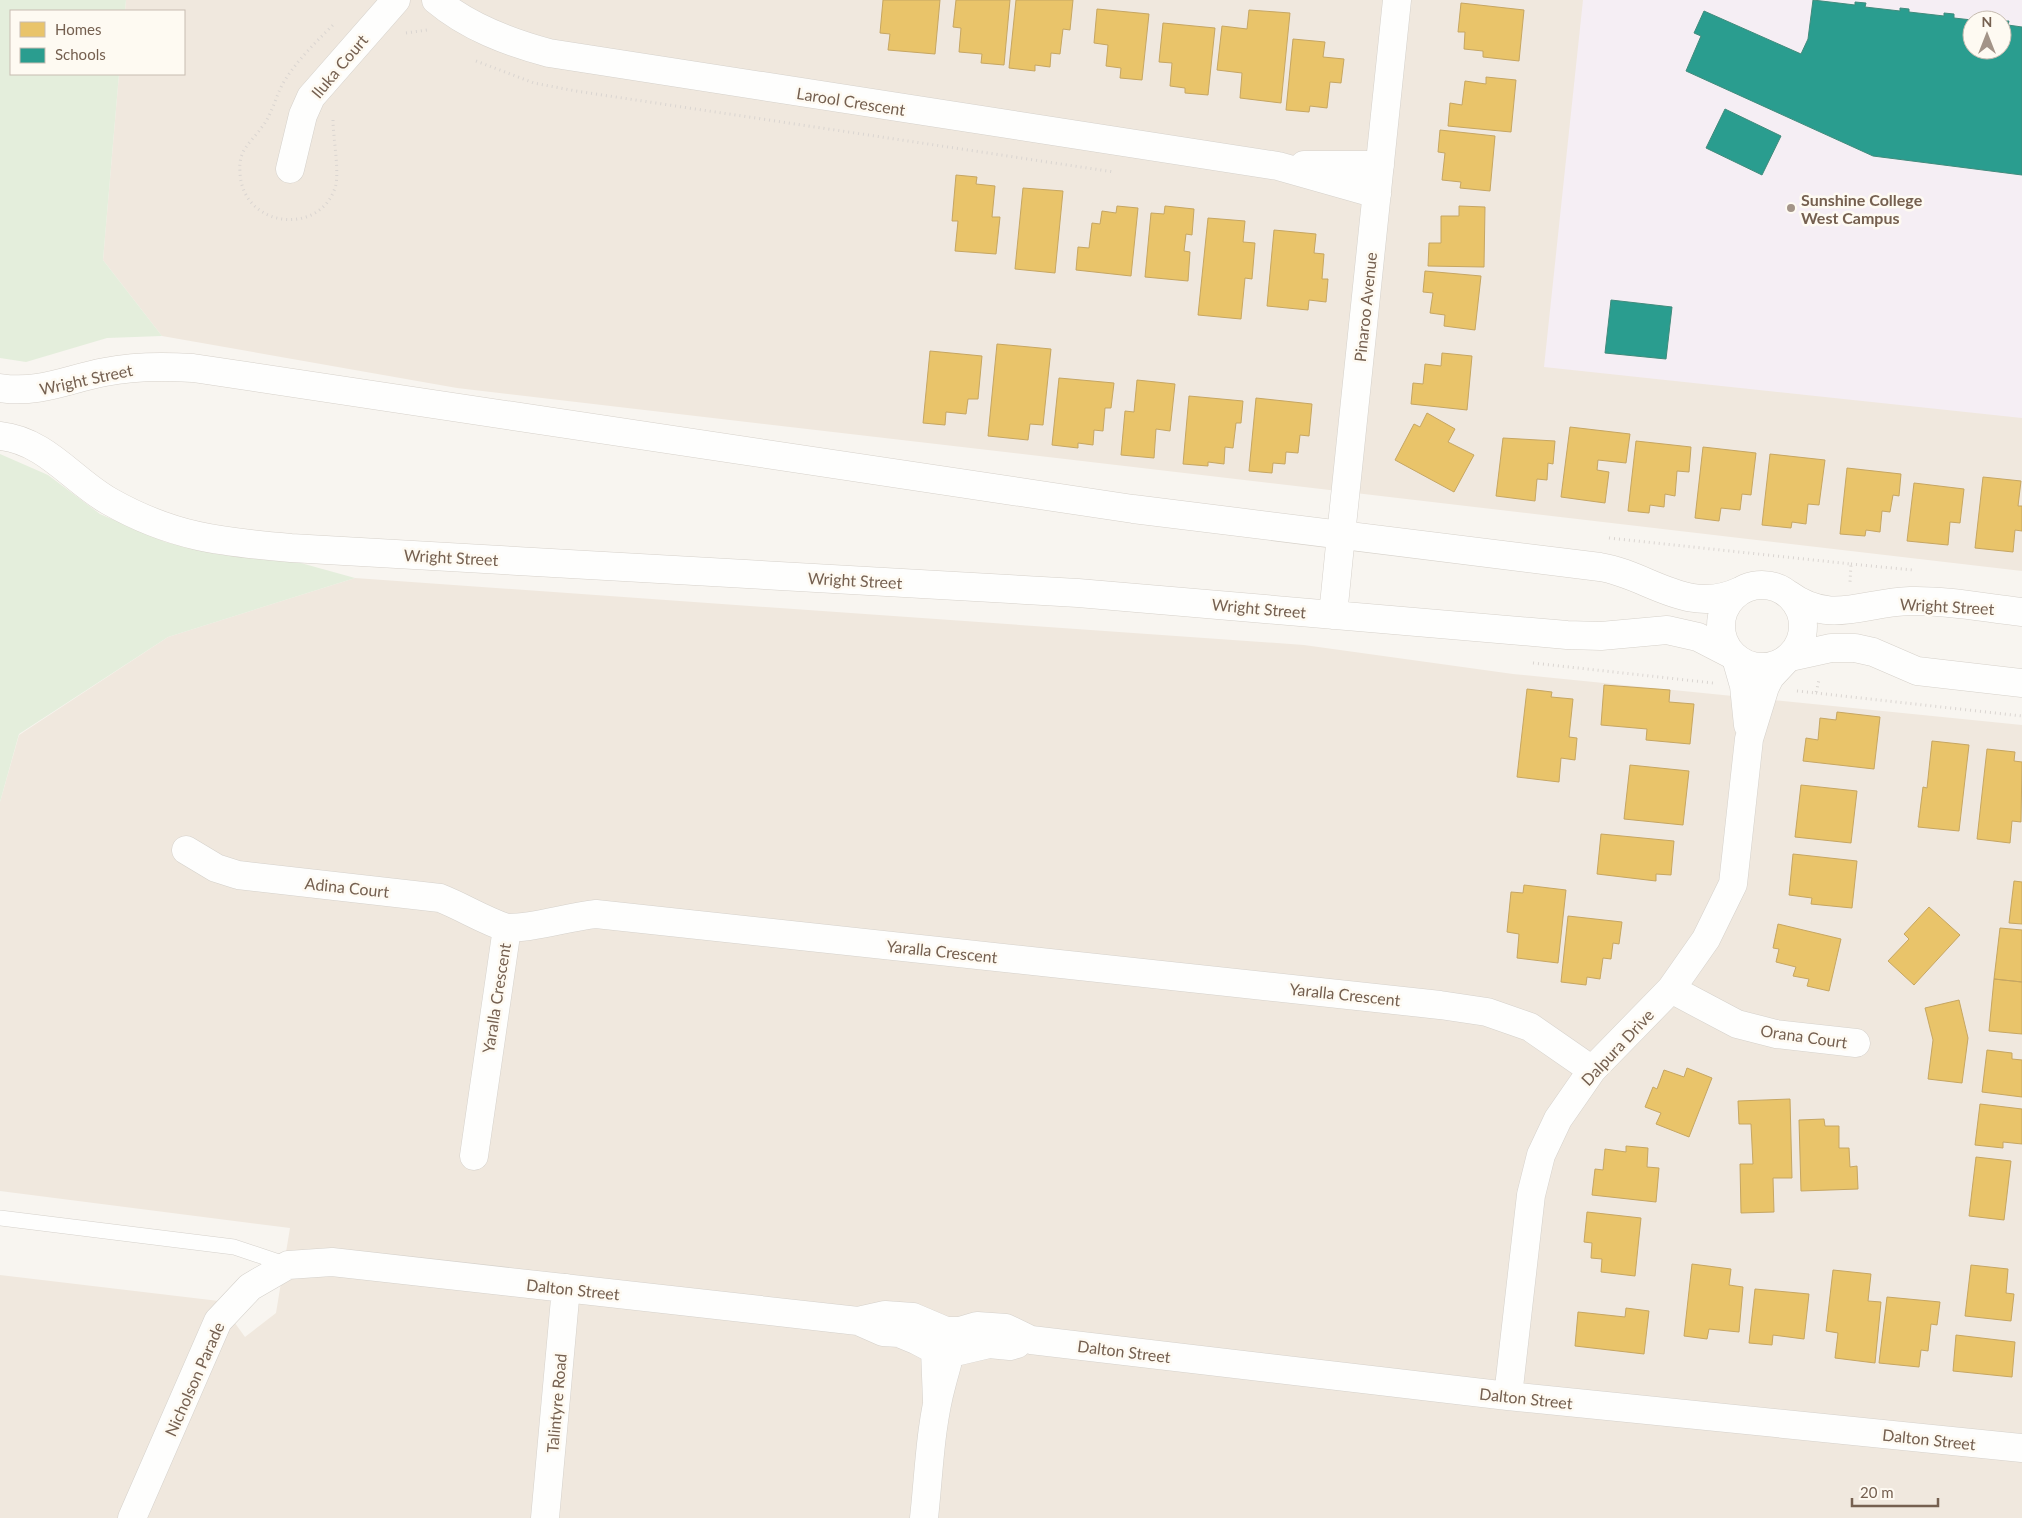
<svg xmlns="http://www.w3.org/2000/svg" width="2022" height="1518" font-family="Lato,sans-serif">
  <rect width="100%" height="100%" fill="#f8f5f0"/>
  <path fill="#f0e8de" fill-rule="evenodd" d="M126 0H2022V571L457 388 162 336 103 260 119 74H184V11H125ZM1972 20H2002V50H1972Z
    M355 578 1304 645 1513 674 2022 725V1518H0V1275L219 1301 245 1337 276 1313 290 1228 0 1191V802L19 735 168 637Z"/>
  <path fill="#f5eef4" fill-rule="evenodd" d="M1583 0H2022V418L1544 367ZM1972 20H2002V50H1972Z"/>
  <path fill="#e4eedc" d="M0 0H126L125 11H11V74H119L103 260 162 336 107 338 26 362 0 358Z
    M0 454 48 475 100 514 165 542 216 554 290 560 355 578 168 637 19 734 0 802Z"/>
  <path fill="#e9c46a" stroke="#c6a662" d="M883 0H940L935 54 888 50 890 34 880 33Z
    M956 0H1010L1004 65 981 63 982 54 959 52 961 28 953 27Z
    M1016 0H1073L1070 30 1063 29 1060 54 1051 53 1050 67 1035 65V71L1009 68Z
    M1461 3 1524 10 1519 61 1483 57V51L1464 49 1465 32H1458Z
    M1097 9 1149 14 1142 80 1120 78 1121 68 1106 66 1108 45 1094 43Z
    M1249 10 1290 13 1281 103 1240 98 1242 73 1217 70 1222 26 1247 29Z
    M1163 23 1215 28 1208 95 1185 93V88L1170 86 1172 63 1159 62Z
    M1293 39 1325 42 1323 57 1344 59 1341 83 1330 82 1327 108 1310 106 1309 112 1286 110Z
    M1486 77 1516 80 1511 132 1448 126 1450 103 1462 105 1465 81 1486 84Z
    M1440 130 1495 136 1490 191 1460 188 1461 182 1442 180 1445 153 1438 152Z
    M956 175 977 177 976 184 995 186 992 217H1000L996 254 955 251 958 221H952Z
    M1023 188 1063 191 1055 273 1015 269Z
    M1117 206 1138 208 1131 276 1076 270 1078 247 1089 248 1092 223 1100 224 1102 211 1116 213Z
    M1165 206 1194 209 1192 235 1186 234 1184 251 1190 252 1188 281 1145 277 1151 213 1164 214Z
    M1459 206 1485 207 1484 267 1428 266 1429 243H1441V216H1459Z
    M1208 218 1245 221 1243 242 1255 243 1252 279 1245 278 1241 319 1198 315Z
    M1274 230 1316 234 1314 253 1324 254 1322 279H1328L1326 302 1309 300 1308 310 1267 306Z
    M1425 271 1481 276 1475 330 1444 326 1445 315 1430 313 1433 293 1423 292Z
    M997 344 1051 349 1043 425 1030 424 1028 440 988 436Z
    M930 351 982 356 978 399H968L966 414 946 412 945 425 923 423Z
    M1442 353 1472 356 1467 410 1411 404 1413 383 1423 384 1425 364 1441 366Z
    M1059 378 1114 383 1111 408H1105L1103 431 1094 430 1093 445 1078 443V448L1052 445Z
    M1137 380 1175 384 1170 431 1156 429 1154 458 1121 455 1125 411 1134 412Z
    M1189 396 1243 401 1241 423H1236L1233 448 1225 447 1224 464 1208 462V466L1183 464Z
    M1256 398 1312 404 1309 436 1300 435 1298 453 1286 452 1285 464 1273 463 1272 473 1249 471Z
    M1427 413 1455 429 1448 442 1474 455 1454 492 1395 460 1414 424 1420 427Z
    M1570 427 1630 434 1626 463 1598 460 1597 470 1609 472 1605 503 1561 497Z
    M1503 438 1555 441 1553 464 1548 463 1547 480 1537 479 1535 501 1496 496Z
    M1636 441 1691 447 1689 472 1677 471 1675 496 1665 494 1664 507 1650 505 1649 513 1628 511Z
    M1703 447 1756 453 1751 495 1742 494 1740 510 1721 508 1719 521 1695 518Z
    M1770 454 1825 460 1819 505 1808 504 1806 524 1792 522 1791 528 1762 525Z
    M1847 468 1901 474 1899 496 1893 495 1890 512 1882 511 1880 532 1866 530 1865 536 1840 534Z
    M1983 477 2021 481 2018 506H2022V531L2015 530 2013 552 1975 548Z
    M1914 483 1964 489 1960 523 1950 522 1948 545 1907 541Z
    M1604 685 1670 690 1669 702 1694 704 1690 744 1646 740 1647 729 1601 725Z
    M1527 689 1552 692 1551 697 1573 699 1569 737 1577 738 1575 760 1561 758 1559 782 1517 777Z
    M1837 712 1880 717 1874 769 1803 761 1806 738 1818 740 1820 718 1836 720Z
    M1932 741 1969 745 1959 831 1918 827 1923 787 1927 788Z
    M1987 749 2015 752 2014 761 2022 762 2021 822 2012 821 2010 843 1977 839Z
    M1630 765 1689 771 1683 825 1624 819Z
    M1801 785 1857 791 1851 843 1795 837Z
    M1601 834 1674 841 1671 875 1656 874V881L1597 874Z
    M1793 854 1857 861 1852 908 1811 904 1812 898 1789 895Z
    M2014 881 2022 882V924L2009 923Z
    M1524 885 1566 890 1558 963 1517 958 1519 934 1507 932 1511 892 1523 893Z
    M1929 907 1960 935 1914 985 1888 961 1909 939 1904 934Z
    M1568 916 1622 922 1619 944 1613 943 1611 959 1603 958 1600 979 1587 977 1586 985 1561 982Z
    M1778 924 1841 939 1829 991 1807 986 1809 979 1793 976 1796 967 1776 962 1779 949 1773 948Z
    M2000 928 2022 930V982L1994 979Z
    M1994 979 2022 982V1034L1989 1031Z
    M1959 1000 1968 1038 1962 1083 1928 1079 1933 1040 1925 1008Z
    M1987 1050 2012 1053V1059L2022 1060V1097L1982 1092Z
    M1687 1068 1712 1078 1689 1137 1656 1124 1661 1113 1645 1107 1653 1087 1657 1089 1664 1070 1684 1077Z
    M1790 1099 1792 1178H1773L1774 1212 1741 1213 1740 1164H1753L1751 1124H1739L1738 1101Z
    M1980 1104 2022 1109V1144L2003 1142V1148L1975 1145Z
    M1824 1119 1825 1126H1839V1148H1849L1850 1167 1857 1166 1858 1189 1801 1191 1799 1120Z
    M1626 1146 1648 1148 1647 1167 1659 1168 1656 1202 1592 1195 1595 1169 1603 1170 1605 1149 1626 1152Z
    M1976 1157 2011 1161 2004 1220 1969 1216Z
    M1587 1212 1641 1218 1635 1276 1601 1272 1602 1259 1591 1258 1592 1243 1584 1242Z
    M1692 1264 1731 1269 1729 1285 1743 1287 1739 1332 1709 1329 1707 1339 1684 1336Z
    M1971 1265 2008 1269 2006 1293 2014 1294 2011 1321 1965 1316Z
    M1833 1270 1871 1274 1868 1301 1881 1302 1875 1363 1835 1358 1838 1333 1826 1331Z
    M1755 1289 1809 1294 1804 1339 1773 1335 1772 1345 1749 1343Z
    M1887 1297 1940 1302 1937 1325 1931 1324 1928 1351 1921 1350 1919 1367 1879 1363Z
    M1626 1308 1649 1311 1644 1354 1575 1346 1578 1312 1625 1317Z
    M1956 1335 2015 1342 2012 1377 1953 1371Z"/>
  <path fill="#2a9d8f" stroke="#408b7c" d="M1813 0 1855 5V2L1866 3 1865 7 1900 11V8L1909 9V12L1944 16V13L1954 14V18L1972 20V50H2002V21H2009L2008 25 2022 27V175L1873 156 1686 71 1701 36 1694 33 1704 11 1801 54 1808 39Z
    M1725 109 1781 136 1762 175 1706 148Z
    M1611 300 1672 307 1666 359 1605 353Z"/>
  <g fill="none" stroke-linecap="round" stroke-linejoin="round">
    <defs>
      <path id="lane" d="M0 1218 234 1247 288 1265"/>
      <path id="street" d="M436 0C468 27 508 42 549 53L1278 166 1377 194
        M1304 165H1380
        M290 169 303 115 311 97 396 0
        M1341 535 1397 0
        M1736 658 1744 686 1748 725
        M186 850 216 868 238 875 440 898C463 907 483 920 507 928
        M1671 989 1737 1024 1776 1034 1856 1043
        M474 1156 507 928C537 928 566 917 596 914L1440 1005 1487 1012 1530 1027 1592 1070
        M858 1321 885 1315 913 1317 946 1331H960L977 1326 1006 1328 1031 1340 1508 1396 2022 1448
        M1508 1396 1531 1195 1541 1155 1558 1119 1592 1070 1671 989 1706 939 1733 884 1749 739 1765 687 1770 677 1785 661
        M132 1518 218 1321 250 1287 288 1265 332 1262 858 1321 883 1332 899 1333 916 1340 935 1350 955 1352 989 1344 1010 1346 1017 1344
        M545 1518 566 1288
        M924 1518C929 1473 930 1426 942 1383 946 1366 955 1347 946 1331L937 1338 935 1350 937 1401"/>
      <path id="secondary" d="M0 388C40 394 67 379 105 372 134 366 163 366 193 368L1133 509 1600 567C1649 575 1687 616 1740 591
        M0 436C46 441 72 480 109 501 172 537 221 542 291 548L1078 593 1567 635 1601 636 1667 630 1698 637 1731 654
        M1721 626a41 41 0 1 1 82 0a41 41 0 1 1-82 0Z
        M1788 594C1831 626 1864 602 1910 601 1946 600 1986 608 2022 612
        M1333 615 1341 535
        M1790 657 1831 648H1855L1873 652 1917 671 2022 683"/>
    </defs>
    <use href="#lane" stroke="#d5d1cb" stroke-width="16"/>
    <use href="#street" stroke="#d5d1cb" stroke-width="29"/>
    <use href="#secondary" stroke="#d6d1ca" stroke-width="29"/>
    <path stroke="#dad5d1" stroke-width="3" stroke-dasharray="1 4" stroke-linecap="butt" d="M406 33 427 30
      M476 61 534 83 576 91 1114 172
      M333 120C333 137 340 174 335 188 319 236 243 228 240 173 238 149 250 144 262 127 273 113 276 94 285 80 299 58 317 41 335 23
      M1609 538 1851 564 1850 582
      M1851 564 1913 570
      M1533 663 1713 683
      M1797 691 1816 693 1819 680
      M1816 693 2022 716"/>
    <use href="#lane" stroke="#fefefd" stroke-width="15"/>
    <use href="#street" stroke="#fefefd" stroke-width="28"/>
    <use href="#secondary" stroke="#fefefd" stroke-width="28"/>
  </g>
  <circle fill="#a39488" stroke="#fefaf2" stroke-width="2" cx="1791" cy="208" r="5"/>
  <g text-anchor="middle" dominant-baseline="central" stroke-width="5" stroke-linejoin="round" paint-order="stroke">
    <g font-size="16" fill="#756050" stroke="#fefaf2">
      <text transform="translate(339 66) rotate(-50)">Iluka Court</text>
      <text transform="translate(851 101) rotate(9)">Larool Crescent</text>
      <text transform="translate(1365 307) rotate(-84)">Pinaroo Avenue</text>
      <text transform="translate(86 379) rotate(-12)">Wright Street</text>
      <text transform="translate(451 557) rotate(3)">Wright Street</text>
      <text transform="translate(855 580) rotate(3)">Wright Street</text>
      <text transform="translate(1947 606) rotate(3)">Wright Street</text>
      <text transform="translate(1259 608) rotate(5)">Wright Street</text>
      <text transform="translate(347 887) rotate(6)">Adina Court</text>
      <text transform="translate(942 951) rotate(6)">Yaralla Crescent</text>
      <text transform="translate(1345 994) rotate(6)">Yaralla Crescent</text>
      <text transform="translate(496 998) rotate(-81)">Yaralla Crescent</text>
      <text transform="translate(1804 1036) rotate(8)">Orana Court</text>
      <text transform="translate(1617 1047) rotate(-47)">Dalpura Drive</text>
      <text transform="translate(573 1289) rotate(6)">Dalton Street</text>
      <text transform="translate(1124 1351) rotate(7)">Dalton Street</text>
      <text transform="translate(194 1379) rotate(-66)">Nicholson Parade</text>
      <text transform="translate(1526 1398) rotate(6)">Dalton Street</text>
      <text transform="translate(556 1403) rotate(-85)">Talintyre Road</text>
      <text transform="translate(1929 1439) rotate(6)">Dalton Street</text>
    </g>
    <g font-size="16" font-weight="bold" fill="#756050" stroke="#fefaf2" text-anchor="start">
      <text x="1801" y="199">Sunshine College<tspan x="1801" dy="18">West Campus</tspan></text>
    </g>
  </g>
  <rect x="10" y="10" width="175" height="65" fill="#fefaf2" stroke="#c7bcb1"/>
  <rect x="20" y="22" width="25" height="15" fill="#e9c46a" stroke="#c7bcb1"/>
  <text x="55" y="35" font-size="15" fill="#756050">Homes</text>
  <rect x="20" y="48" width="25" height="15" fill="#2a9d8f" stroke="#c7bcb1"/>
  <text x="55" y="60" font-size="15" fill="#756050">Schools</text>
  <g transform="translate(1987 35)"><circle r="24" fill="#fefaf2" stroke="#c7bcb1"/>
  <path d="M0-4L9 19L0 12L-9 19Z" fill="#a39488"/>
  <text y="-8" font-size="14" font-weight="bold" text-anchor="middle" fill="#756050">N</text>
  </g>
  <path d="M1852 1498v8h86v-8" fill="none" stroke="#756050" stroke-width="2.5"/>
  <text x="1860" y="1498" font-size="15" fill="#756050" stroke="#fefaf2" stroke-width="4" paint-order="stroke">20 m</text>
</svg>
